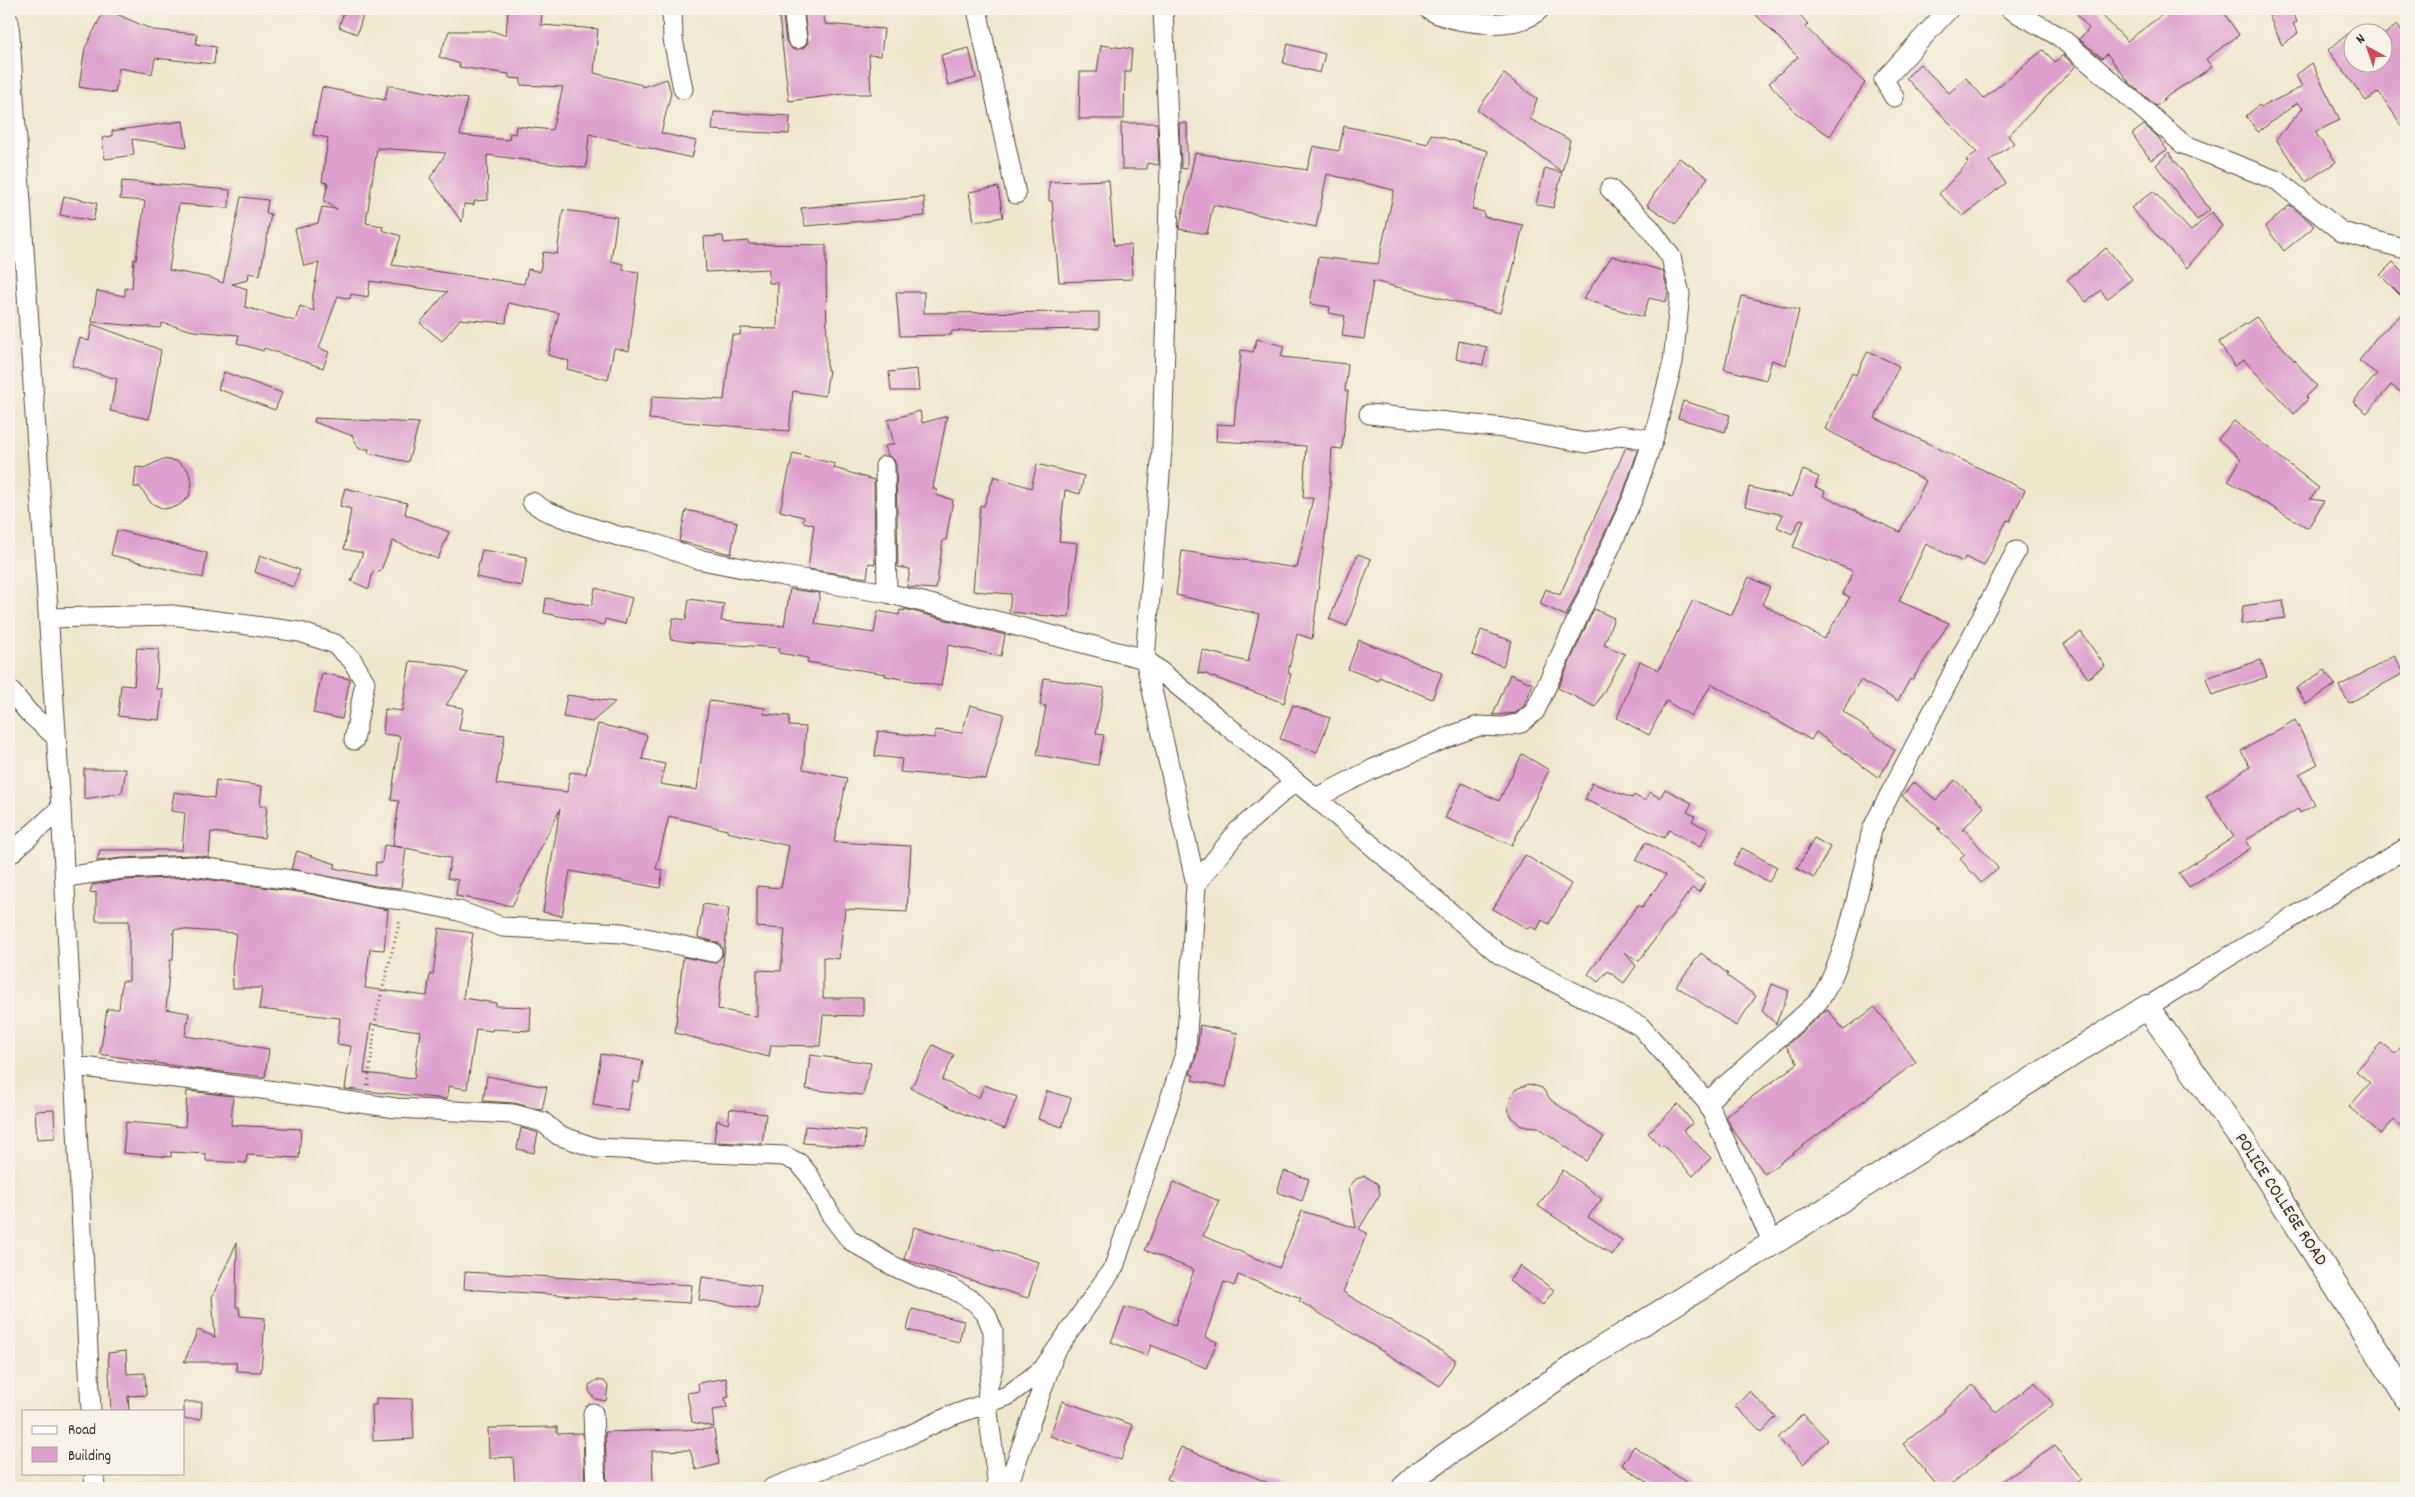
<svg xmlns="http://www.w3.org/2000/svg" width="2415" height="1497" font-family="Dekko,sans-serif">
  <rect width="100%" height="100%" fill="#f7f3e8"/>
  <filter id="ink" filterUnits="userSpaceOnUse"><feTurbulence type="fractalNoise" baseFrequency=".02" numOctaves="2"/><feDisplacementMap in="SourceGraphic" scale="10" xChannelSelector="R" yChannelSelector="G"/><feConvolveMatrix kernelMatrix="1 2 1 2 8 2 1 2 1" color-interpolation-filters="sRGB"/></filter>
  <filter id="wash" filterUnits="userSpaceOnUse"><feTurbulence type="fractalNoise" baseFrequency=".0096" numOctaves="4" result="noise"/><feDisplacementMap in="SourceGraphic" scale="20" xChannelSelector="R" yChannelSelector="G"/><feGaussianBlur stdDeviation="1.12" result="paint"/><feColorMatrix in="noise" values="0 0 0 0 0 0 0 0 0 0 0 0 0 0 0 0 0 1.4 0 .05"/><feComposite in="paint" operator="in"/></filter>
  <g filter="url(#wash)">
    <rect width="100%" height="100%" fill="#efe7cd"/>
    <g id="blocks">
      <path fill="#dea1ce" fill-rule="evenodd" d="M105 9 153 30 197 34 196 44 216 47 214 64 155 58 152 74 119 68 115 93 79 87 85 48Z
        M345 9H365L357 34 339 27Z
        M508 9H542L541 25 598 29 594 73 642 85V87L667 79 671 93 661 133 696 141 692 158 589 134 586 168 487 155 488 200 474 201V205L464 204 462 222 430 178 446 153 377 148 366 223 383 226 382 230 401 236 392 265 524 284 528 269 540 272 543 252 557 254 563 210 617 217 611 261 623 264V270L639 272 629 351 614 348 608 380 567 369 569 361 548 355 559 313 508 303 506 323 460 319 442 341 420 323 447 292 370 281 368 297 351 294 350 299 338 296 319 348 329 352 323 368 264 348 263 351 237 343 239 335 194 331 162 323 160 328 92 322 97 291 125 296V288H132L134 259 136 260 145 201 120 199 122 181 230 190 229 208 179 204 169 270 211 278 223 283 241 197 268 200 266 213 271 214 260 275 249 273 248 280 232 284 247 289 245 307 295 321 300 306 314 311 312 300 319 263 304 266 295 229 318 223 322 207 337 209 324 201 328 183 322 182 328 138 313 135 322 87 385 100 388 85 467 99 460 135 509 140 510 133 515 134 516 126 552 130 563 87 521 85V79L509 78V74L459 67 460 64 439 57 449 31H493L506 36Z
        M778 9H782L786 41 793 50 803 48 808 43 804 9H823L825 24 884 29 881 56 869 55 871 94H844L789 101Z
        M1750 9H1794L1808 24 1805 27 1865 83 1830 136 1798 115 1769 83 1798 57Z
        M2073 9H2096L2127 41 2170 9H2221L2239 35 2206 59 2212 67 2163 99 2164 100 2156 106 2128 81 2107 54 2102 58 2079 39 2089 29Z
        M2266 9H2291L2297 22 2293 24 2298 33 2282 45Z
        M2397 25 2406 38V132L2379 92 2366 101 2328 50 2354 29 2356 32H2352V62H2382V36Z
        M1288 44 1325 54 1320 73 1283 63Z
        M1101 45 1132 49 1130 72H1125L1124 119H1079L1080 72H1097Z
        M969 48 976 78 948 85 941 55Z
        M2043 50 2055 62 2063 55 2076 66 2008 136 2014 143 1989 161 2006 183 1963 216 1939 194 1968 163 1966 160 1977 152 1906 78 1920 64 1949 93 1966 78 1984 98Z
        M2312 63 2340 120 2315 132 2336 162 2306 182 2276 139 2303 108 2297 103 2258 132 2246 116 2259 105 2261 107 2302 87 2296 75Z
        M1504 74 1537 99 1530 119 1570 140 1562 172 1477 110Z
        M714 112 790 116 789 134 712 130Z
        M183 121 187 147 132 139 134 155 105 159 102 138 112 136V131Z
        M1121 123H1157L1159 165 1147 163V169H1122Z
        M1179 123H1187V169L1181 168Z
        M2144 125 2157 136 2167 150 2151 160 2132 134Z
        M1344 126 1428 144 1431 134 1488 151 1472 209 1484 212V217L1523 225 1510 283 1508 282 1500 313 1373 281 1364 339 1342 336 1345 316 1329 313 1330 307 1310 304 1318 257 1378 264 1394 190 1327 174 1316 227 1213 205 1207 234 1179 229 1195 153 1307 170 1313 146 1339 151Z
        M2169 152 2210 210 2197 220 2156 165Z
        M1679 158 1708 177 1676 224 1647 205Z
        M1545 168 1562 173 1553 208 1536 204Z
        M1109 180 1114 245H1131L1132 279 1059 282 1052 201H1049V182Z
        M998 187 1003 217 974 222 969 192Z
        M2153 191 2191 231 2212 212 2222 226 2187 268 2131 208Z
        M64 196 97 203 93 221 60 215Z
        M924 197 925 216 805 226 801 208Z
        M2290 205 2315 226 2284 251 2265 226Z
        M723 236 724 243 748 241 749 244 826 245 827 370H829L825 396 793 391 789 431 649 419 652 396 724 400 732 335H740L741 328 777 329 778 283H769V269L706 272 704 237Z
        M2106 248 2132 279 2107 299 2101 290 2086 302 2067 280Z
        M1612 256 1663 271 1668 293 1666 302 1649 298 1643 317 1583 299Z
        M2393 262 2406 275V301L2380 275Z
        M896 292H924V313L1099 312V329L952 331 951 335 900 336Z
        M1742 296 1799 310 1786 365 1772 360 1766 380 1724 369Z
        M2406 310V396L2391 385 2367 413 2353 402 2377 374 2359 361 2375 339Z
        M2256 317 2317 386 2306 397 2308 399 2294 414 2244 360 2234 366 2219 342Z
        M92 324 161 350 149 419 110 411 117 379 72 366 80 338 89 341Z
        M1257 339 1284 346 1281 357 1348 364 1345 391H1348L1342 449 1332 448 1329 505 1312 639 1297 634 1288 673 1291 674 1284 703 1210 676 1207 674 1198 673 1202 650 1248 662 1259 614 1176 595 1182 551 1297 568 1313 498H1303L1306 446 1216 441 1217 424 1234 425 1241 350 1253 352Z
        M1459 341 1487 347 1483 365 1456 359Z
        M1868 351 1899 366 1875 418 2025 490 2010 521 2007 520 1984 566 1965 557 1963 562 1926 544 1899 601 1949 623 1912 680 1910 679 1898 701 1860 680 1843 711 1895 750 1879 778 1816 732 1811 740 1712 684 1691 716 1666 701 1649 735 1617 718 1640 661 1659 670 1693 600 1732 615 1749 577 1770 587 1762 604 1824 639 1850 597 1843 594 1853 571 1793 547 1804 520 1800 519 1792 534 1777 527 1783 515 1745 506 1749 487 1791 497 1803 470 1819 477 1815 487 1825 491 1823 496 1900 532 1926 481 1825 429 1852 373 1856 375Z
        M917 369 919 391H891L889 372Z
        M224 372 282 393 275 410 218 389Z
        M1683 401 1730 415 1725 432 1678 418Z
        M920 411 922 423 947 416 933 488 937 490 936 495 953 500 946 540H943L936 589 907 587 910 569 898 567 896 466 894 460 888 456 885 446 894 444 888 420Z
        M315 418 419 423 408 462 368 453 369 449H359L353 436 314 422Z
        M2234 421 2319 488 2310 499 2324 501 2308 528 2228 481 2241 459 2218 439Z
        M1626 447 1638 450 1623 494 1566 616 1540 604 1546 589 1560 595Z
        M793 453 835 464 834 468 874 480 875 564 869 563 867 578 808 569 814 525 803 522 804 517 780 511Z
        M163 459 177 461 188 470 192 483 189 497 178 506 164 509 151 503 140 487H134L136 467 144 468Z
        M1037 464 1084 476 1080 494 1065 490 1059 541 1077 543 1069 618 1009 612 1011 594 973 591 980 505 984 506 994 476 1031 488Z
        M345 488 407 503 405 514 449 532 438 559 393 541 380 572 373 571 369 589 351 581 363 553 344 549 351 509 340 506Z
        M686 510 737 522 731 554 679 541Z
        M117 530 207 553 203 578 111 555Z
        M482 550 527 557 522 586 476 577Z
        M1358 554 1371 559 1347 626 1329 619Z
        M260 555 300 570 293 587 255 572Z
        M595 588 632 598 625 624 605 619 604 625 544 613 546 598 592 605Z
        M790 589 820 593 815 624 874 633 878 611 899 615 900 610 904 611V609L1005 635 1001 656 948 645 941 686 885 676 886 674 807 662 808 658 779 653 780 648 695 642V643L670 639 673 618 686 620 689 599 724 604 721 621 784 626Z
        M2283 600 2285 618 2241 624 2243 606Z
        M1594 609 1614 618 1604 645 1625 654 1595 707 1558 688Z
        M1481 630 1512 641 1503 666 1472 655Z
        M2081 632 2105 666 2088 678 2064 644Z
        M1359 640 1442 673 1432 699 1379 677 1378 681 1348 669Z
        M137 648 159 649 156 689H163L159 720 118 716 121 685 134 686Z
        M2395 656 2404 673 2349 703 2339 686Z
        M2261 660 2267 677 2212 695 2206 678Z
        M410 661 442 664 468 673 446 705 463 708 459 730 505 735 496 784 567 792 570 772 586 774 598 724 647 735 642 759 665 764 660 784 697 790 709 701 765 708 764 714 789 716V726L806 727 803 769 847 778 834 842 911 846 907 912 845 909 839 959 823 957V998H863V1016L823 1015 820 1046 771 1045 769 1057 675 1033 683 957 715 963 723 955 722 948 719 943 698 937 703 904 729 908 718 1009 757 1017V970L781 971 785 929 757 927V886L781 888 789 846 727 832V830L669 816 656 869 663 870 660 888 570 871 562 916 543 912 560 809 512 906 456 896 458 880 447 878 451 858 406 848 401 888 376 886 291 869 297 851 336 864 334 868 375 876 376 862 382 863 384 845 404 848 393 845 399 801 391 800 400 736 383 734 385 709 402 711Z
        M2325 670 2335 685 2306 704 2296 688Z
        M322 673 350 679 342 719 313 713Z
        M1510 674 1533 684 1524 706 1516 713 1493 715Z
        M1044 678 1104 688 1096 734 1104 735 1098 765 1037 755 1046 706 1040 705Z
        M567 695 615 702 592 722 563 717Z
        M970 705 1004 714 986 779 945 774 932 775 900 772 902 759 875 756 878 731 934 738 935 730 962 733Z
        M1293 705 1330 718 1317 752 1280 739Z
        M2295 720 2318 764 2299 774 2315 805 2300 813 2298 809 2246 840 2251 848 2189 887 2179 873 2234 837 2206 796 2250 766 2241 751Z
        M1522 754 1549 770 1512 845 1445 818 1462 783 1499 801Z
        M84 769H126L122 793 84 799Z
        M216 780 262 786 260 806H267L264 838 211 832 209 857 192 855 121 858 97 861 100 850H182L185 813 171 811 174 792 214 798Z
        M1955 780 1984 807 1962 830H1965L1998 868 1981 883 1960 859 1965 855 1937 828 1941 829 1902 796 1914 782 1936 800Z
        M1592 783 1632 798 1634 795 1645 801 1649 792 1660 798 1665 789 1692 803 1687 812 1695 816 1692 821 1709 830 1700 847 1669 830 1664 838 1609 810 1585 800Z
        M1814 838 1830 847 1814 878 1797 869Z
        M1646 842 1706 881 1699 892 1692 888 1639 961 1624 952 1636 966 1624 983 1608 971 1598 982 1588 974 1638 905 1642 907 1666 875 1636 860Z
        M1742 848 1777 867 1769 882 1733 864Z
        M1525 855 1571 884 1549 924 1542 920 1537 930 1529 926 1528 929 1493 909Z
        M191 877 304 893 388 910 384 950 370 949 365 988 427 996 430 974 433 975 439 928 473 933 463 998 496 1003V1006L531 1007 530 1031 492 1029V1031L476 1029 467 1089 448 1086 447 1099 345 1089 351 1046 337 1044 340 1018 259 1009 262 988H233L232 967 236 933 174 929 173 960H170L166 1009 189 1013 185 1036 269 1049 265 1077 188 1068 100 1054 107 1009H119L122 981H129V921H96V892L90 893 92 885 123 880ZM371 1024 420 1031 414 1079 364 1073Z
        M1701 953 1728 974 1727 976 1756 996 1736 1026 1676 986Z
        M1772 984 1789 991 1776 1024 1762 1011Z
        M1875 1007 1916 1062 1765 1174 1732 1129 1726 1116 1798 1063 1786 1046 1827 1009 1844 1030Z
        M1200 1025 1238 1033 1226 1087 1192 1080 1194 1075 1190 1074 1197 1054Z
        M2406 1041V1131L2394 1120 2381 1134 2349 1107 2370 1083 2356 1071 2381 1043 2395 1054Z
        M933 1045 954 1055 942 1080 979 1098 984 1085 1017 1097 1005 1129 966 1115 911 1088Z
        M601 1054 643 1061 639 1083 633 1081 628 1111 593 1105Z
        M810 1055 871 1063 863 1095 806 1089Z
        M487 1076 547 1087 542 1110 514 1103 483 1101Z
        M1529 1084 1542 1088 1551 1100 1604 1137 1586 1161 1538 1127 1521 1126 1510 1116 1508 1108 1512 1094 1516 1089Z
        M187 1091 233 1096 231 1125 301 1129 299 1158 247 1155 246 1163 206 1161V1154L171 1152V1157L123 1153 126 1122 185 1127Z
        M1047 1091 1071 1098 1062 1127 1038 1119Z
        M1678 1104 1693 1123 1683 1130 1711 1158 1693 1176 1663 1145 1661 1147 1648 1133Z
        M730 1109 766 1114 762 1144 714 1142 717 1120 728 1124Z
        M54 1110 55 1138 37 1139 35 1111Z
        M805 1126 865 1131 864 1148 803 1143Z
        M521 1128 538 1133 534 1153 517 1149Z
        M1563 1170 1602 1199 1588 1217 1622 1240 1612 1255 1538 1206Z
        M1284 1171 1309 1179 1302 1201 1277 1192Z
        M1365 1176 1378 1184 1380 1194 1359 1229 1367 1233 1343 1292 1456 1360 1440 1386 1299 1301 1301 1298 1238 1275 1234 1286 1224 1282 1205 1337 1217 1342 1206 1368 1151 1345 1147 1356 1111 1342 1125 1308 1143 1311 1175 1325 1194 1270 1145 1250 1174 1182 1219 1201 1203 1236 1279 1268 1302 1211 1356 1228 1349 1187 1356 1179Z
        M914 1227 1039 1262 1028 1298 904 1259Z
        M237 1242 236 1307H239L240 1316 265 1318 261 1372 237 1371 236 1362H184L198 1330 215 1337 212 1297Z
        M1520 1266 1554 1290 1543 1305 1509 1281Z
        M465 1272 692 1285 690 1303 464 1289Z
        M702 1277 761 1286 758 1309 699 1300Z
        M912 1309 964 1321 959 1342 907 1330Z
        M126 1351 127 1374 145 1373 146 1395 128 1396 129 1411H111L108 1353Z
        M726 1378 729 1397 725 1398 727 1408 712 1410 714 1427 692 1422 687 1393 699 1391 698 1383Z
        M597 1380 604 1381 608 1386 606 1401 595 1399 589 1391V1385Z
        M2035 1382 2053 1404 1946 1488H1939L1903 1444 1945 1411 1944 1409 1973 1385 1996 1413Z
        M1749 1391 1776 1417 1762 1432 1735 1406Z
        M376 1398 412 1399 414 1439 373 1441 372 1405H376Z
        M1062 1401 1133 1425 1121 1460 1050 1436Z
        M184 1402H202L201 1419H184Z
        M1803 1414 1828 1440 1803 1464 1778 1438Z
        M557 1427V1434L583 1433 585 1487 515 1488 513 1457 489 1458 488 1428Z
        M714 1429 719 1464 696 1470 690 1450 652 1451 653 1483 607 1488 605 1432Z
        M2055 1445 2081 1479 2069 1488H1992Z
        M1634 1446 1694 1488H1656L1622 1465Z
        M1181 1447 1281 1488H1189L1167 1479Z"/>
    </g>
  </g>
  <g filter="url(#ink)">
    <use href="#blocks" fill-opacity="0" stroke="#564638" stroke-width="1"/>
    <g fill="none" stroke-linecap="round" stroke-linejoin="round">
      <defs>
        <path id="minor" d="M672 9 673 39 683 89
          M793 9 797 39
          M977 9 1016 194
          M1428 9C1452 24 1518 32 1540 9
          M2010 9 2060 37 2183 144 2278 181 2342 232 2406 249
          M9 22 61 808 9 855
          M1894 97 1884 80 1949 9
          M1369 414 1504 428 1586 443 1621 435 1653 440
          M885 466 887 593
          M532 502 544 510 574 522 618 536 650 542 697 559 783 576 887 593 1145 659 1316 798 1499 954 1640 1026 1707 1102 1773 1243
          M49 618 172 615 300 632 335 644 352 660 365 682 354 740
          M9 689 29 713 56 737
          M1316 798 1373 769 1456 734 1479 726 1503 727 1521 723 1535 711 1633 498 1653 440 1673 362 1680 294 1671 257 1650 228 1610 189
          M61 808 91 1411
          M65 877 122 869 192 866 306 882 374 897 404 900 459 911 503 927 622 933 712 952
          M1196 884 1237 832 1295 781
          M2147 1007 2406 848
          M74 1066 218 1083 396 1108 513 1114 543 1122 558 1135 596 1148 784 1156 799 1163 809 1175 831 1215 850 1240 889 1264 917 1277 951 1288 975 1302 986 1314 993 1331V1367L988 1387 987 1404 998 1488
          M1707 1102 1817 1003C1846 966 1861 877 1872 830L1878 817 2016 551
          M593 1413 596 1488
          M94 1473 95 1488
          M772 1488 899 1440 948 1417 1007 1396 1043 1369 1114 1267 1186 1051 1196 884 1145 659 1162 450 1170 165 1163 9
          M1007 1488 1052 1361"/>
        <path id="tertiary" d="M1404 1488 1420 1473 1586 1358 1773 1243 2147 1007 2252 1154 2406 1397"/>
      </defs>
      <use href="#minor" stroke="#564638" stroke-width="21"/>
      <use href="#tertiary" stroke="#564638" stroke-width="26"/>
      <path stroke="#564638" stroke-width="3" stroke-dasharray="1 4" stroke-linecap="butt" d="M368 1085 377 1011 400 920"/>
      <use href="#minor" stroke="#fff" stroke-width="19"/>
      <use href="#tertiary" stroke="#fff" stroke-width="24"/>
    </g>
  </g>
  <g text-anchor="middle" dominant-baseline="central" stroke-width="5" stroke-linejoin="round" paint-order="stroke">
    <g font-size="18" fill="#3b2a1e" stroke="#f7f3e8">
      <text transform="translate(2280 1200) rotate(57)">POLICE COLLEGE ROAD</text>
    </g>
  </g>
  <rect width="2415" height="1497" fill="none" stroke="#f7f3e8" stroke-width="30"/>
  <rect x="22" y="1410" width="162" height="65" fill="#f7f3e8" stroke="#aca397"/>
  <rect x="32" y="1426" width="25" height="8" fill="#ffffff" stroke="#aca397"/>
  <text x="68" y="1434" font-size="15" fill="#3b2a1e">Road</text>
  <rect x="32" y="1447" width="25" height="15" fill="#dea1ce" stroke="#aca397"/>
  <text x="68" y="1460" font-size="15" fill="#3b2a1e">Building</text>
  <g transform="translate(2368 48) rotate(320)"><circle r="24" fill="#f7f3e8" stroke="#aca397"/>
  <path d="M0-4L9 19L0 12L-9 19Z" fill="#d1495b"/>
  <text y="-8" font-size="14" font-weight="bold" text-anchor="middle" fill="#3b2a1e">N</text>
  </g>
</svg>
